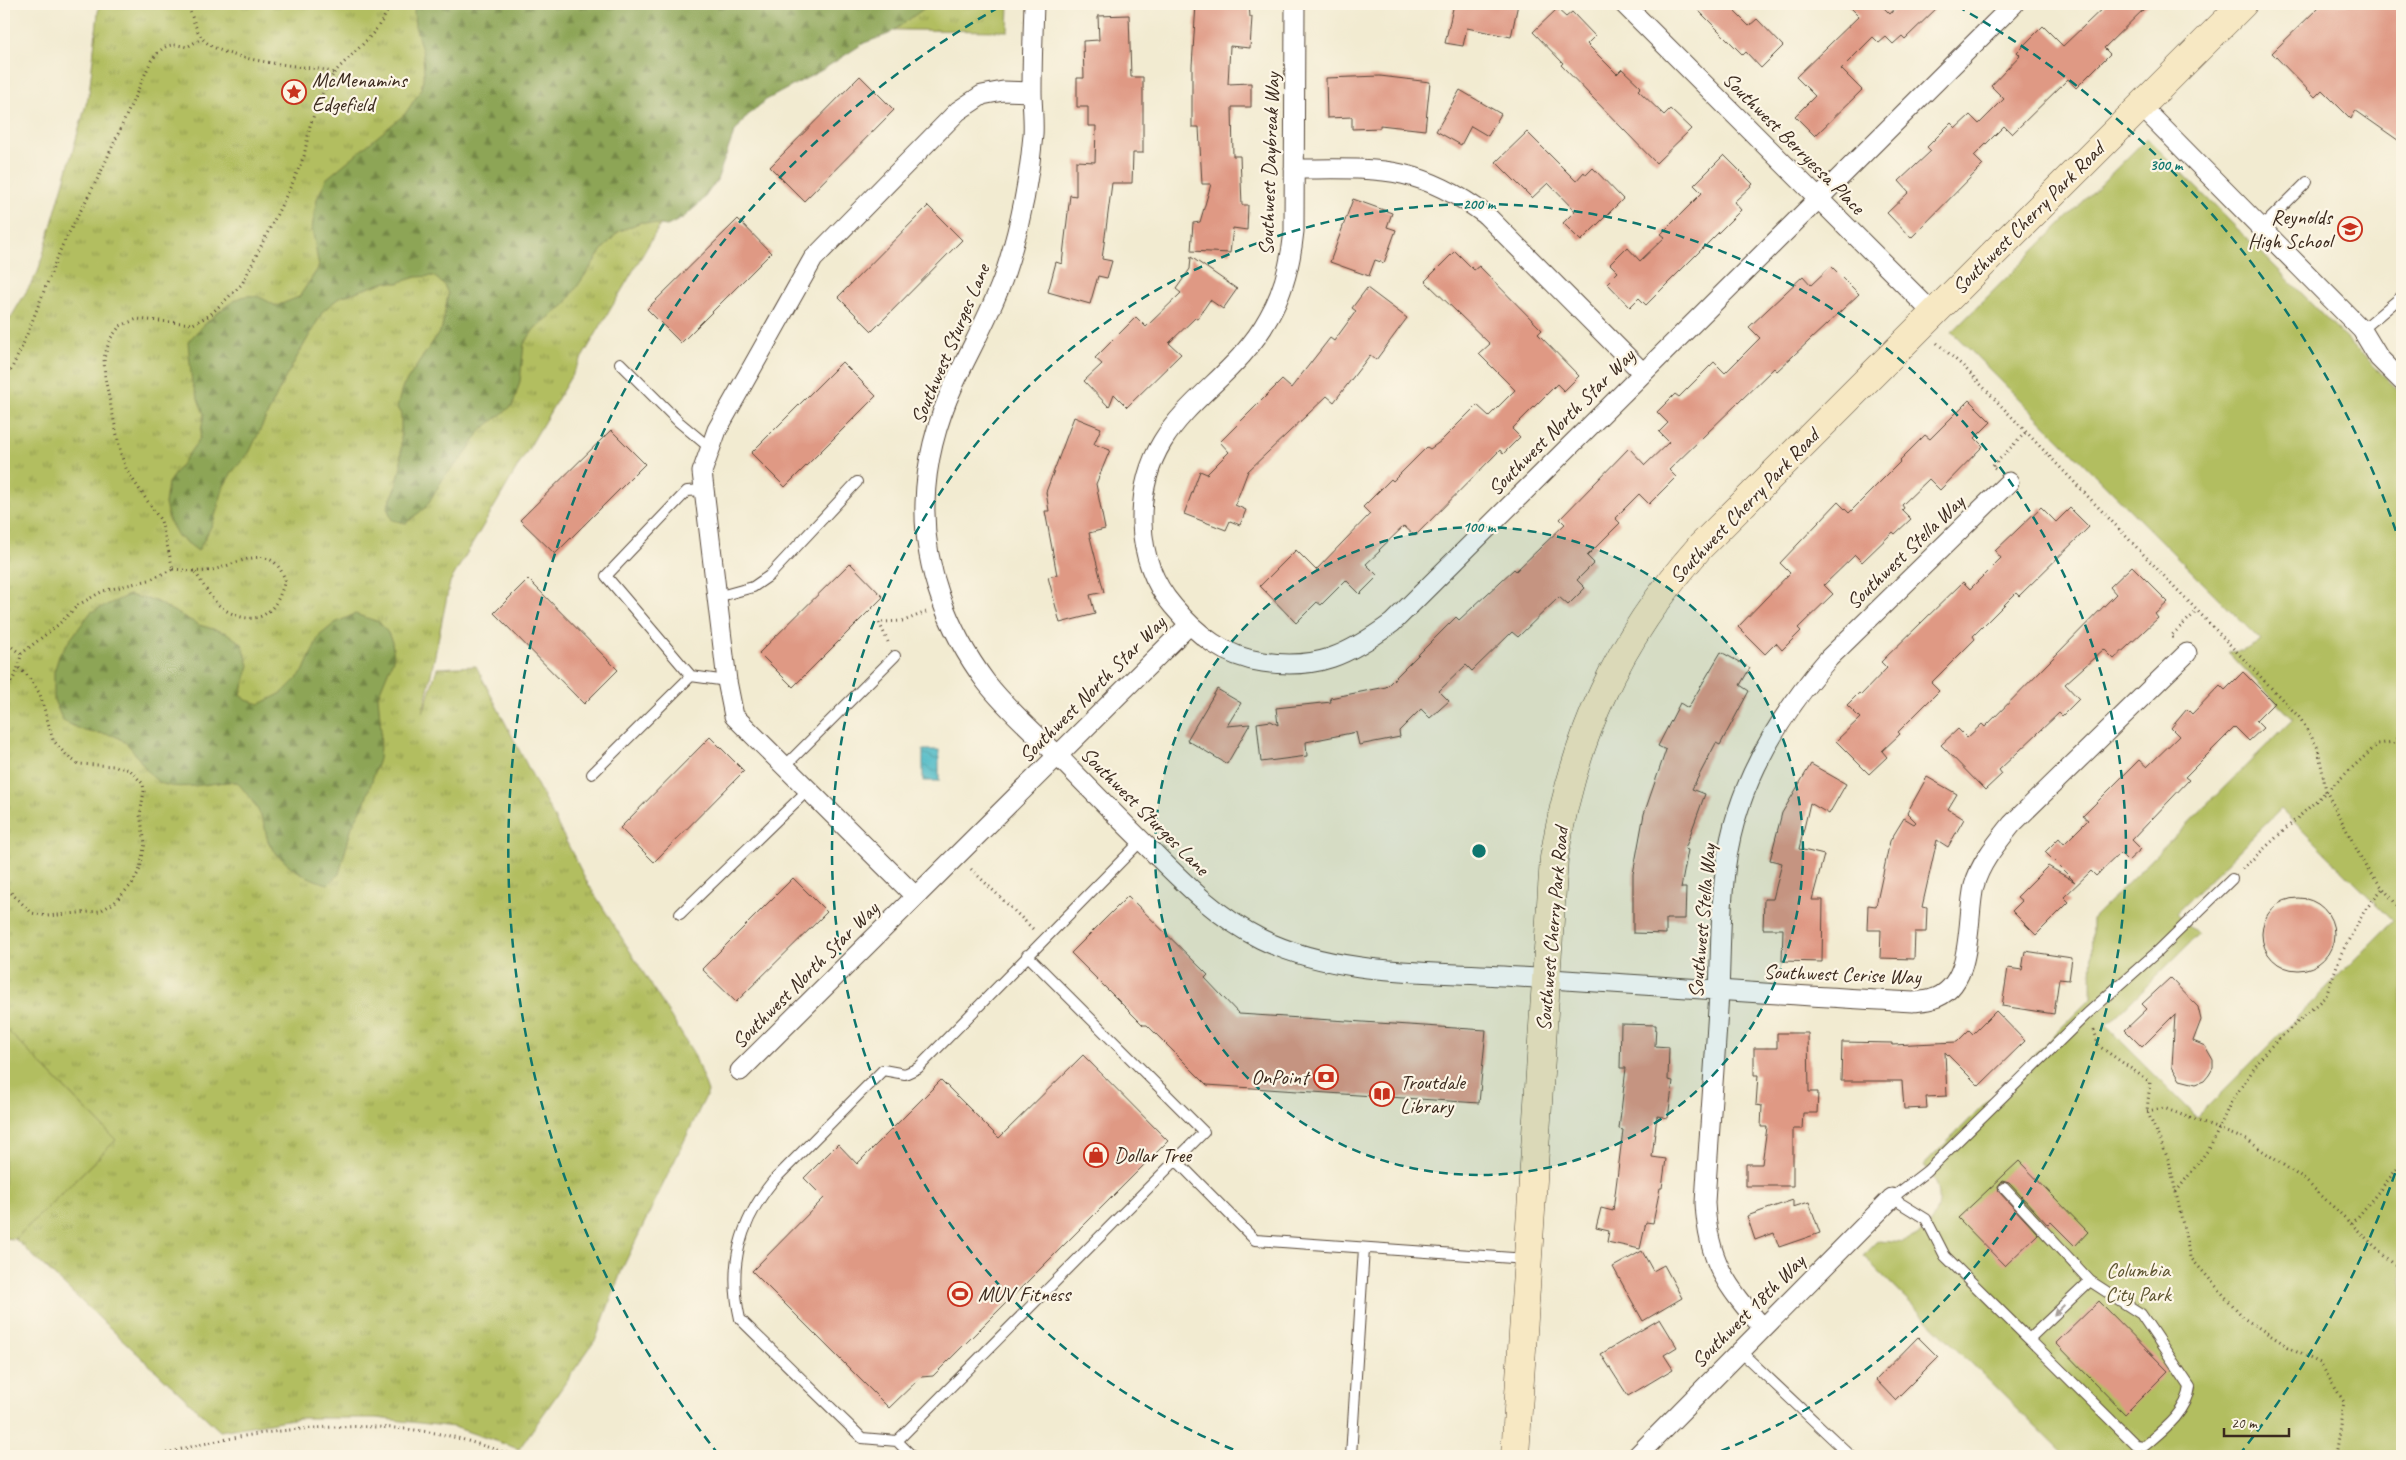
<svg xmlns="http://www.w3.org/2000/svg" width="2406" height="1460" font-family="Caveat,sans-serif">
  <defs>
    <pattern id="grass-tufts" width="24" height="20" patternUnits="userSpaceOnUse" patternTransform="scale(1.25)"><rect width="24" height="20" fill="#b2be60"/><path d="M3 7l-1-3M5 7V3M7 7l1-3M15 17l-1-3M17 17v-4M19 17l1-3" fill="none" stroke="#929b4f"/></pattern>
    <pattern id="forest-firs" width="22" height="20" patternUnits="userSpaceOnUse" patternTransform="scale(1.25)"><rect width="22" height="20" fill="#8da556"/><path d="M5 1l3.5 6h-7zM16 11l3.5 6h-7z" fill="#748747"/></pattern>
    <pattern id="water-waves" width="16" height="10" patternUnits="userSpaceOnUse" patternTransform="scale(1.25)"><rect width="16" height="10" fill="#4cb9c6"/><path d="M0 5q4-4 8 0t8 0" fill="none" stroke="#4097a0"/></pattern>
  </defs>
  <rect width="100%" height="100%" fill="#fcf5e5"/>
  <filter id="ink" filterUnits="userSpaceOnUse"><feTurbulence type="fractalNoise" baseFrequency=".02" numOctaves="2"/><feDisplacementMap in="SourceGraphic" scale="10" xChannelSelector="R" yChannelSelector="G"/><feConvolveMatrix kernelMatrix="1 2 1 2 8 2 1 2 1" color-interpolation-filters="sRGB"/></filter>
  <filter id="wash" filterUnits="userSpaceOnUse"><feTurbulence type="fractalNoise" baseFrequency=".0096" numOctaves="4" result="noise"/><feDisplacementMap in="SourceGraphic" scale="20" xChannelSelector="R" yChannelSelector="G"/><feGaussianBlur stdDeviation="1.12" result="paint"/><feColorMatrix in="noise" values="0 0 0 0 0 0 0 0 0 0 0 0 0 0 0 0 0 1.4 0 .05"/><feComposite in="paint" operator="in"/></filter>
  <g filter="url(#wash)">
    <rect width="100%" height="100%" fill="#f2ebd1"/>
    <path fill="url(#grass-tufts)" stroke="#76743f" d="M99 4H1009L1008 31 723 28 726 113 450 582 423 713 437 668 476 666 587 882 694 1054 708 1092 623 1267 596 1339 519 1449 454 1427 376 1418H299L220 1431 15 1239 116 1140 4 1027V329L38 272 89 94Z"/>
    <path fill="url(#forest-firs)" stroke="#64683a" d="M417 4H930L889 34 864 43 822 70 766 100 747 116 734 133 717 180 702 201 683 218 667 226 641 222 618 232 602 250 564 306 535 328 524 344 520 381 513 405 481 430 464 456 444 477 426 507 406 523 392 520 387 507 396 488 401 466V414L397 408 402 388 442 328 448 294 444 285 434 276 416 277 397 283 386 282 340 297 323 311 283 382 249 453 232 472 224 486 213 523 198 551 178 536 169 520 165 504 168 483 200 438 204 414 192 383 188 342C197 330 231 298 246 296 258 294 267 301 276 306L299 297 319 267 312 228 317 199 326 179 405 114 421 90 424 73 423 54 415 26 414 11Z
      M129 595 155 601 199 625 227 633 242 644 249 665 241 694 246 700 260 704 282 693 303 672 319 636 335 623 355 614 379 622 388 633 392 642 394 657 378 696 381 730 379 759 364 805 352 826 339 874 328 884C304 878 282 864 269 843 266 838 266 830 264 824 259 808 248 795 237 782 215 781 193 789 171 786 146 783 141 753 122 740 112 732 96 734 85 731 77 728 70 724 63 721L54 700V672L60 653 91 612Z"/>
    <path fill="#b2be60" stroke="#76743f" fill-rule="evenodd" d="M2147 138 2402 394V1456H2065L1863 1256 1877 1242C1885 1238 1895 1243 1904 1241 1940 1229 1949 1193 1924 1165L2091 998 2092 919 2293 719 2228 652 2243 651 2261 641 1952 332ZM2281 809 2393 921 2197 1117 2106 1026 2198 935 2176 913Z
      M4 1027 116 1140 15 1239 4 1238Z"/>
    <path fill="url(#water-waves)" stroke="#447272" d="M923 750H939V781H923Z"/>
    <g id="blocks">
      <path fill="#df9984" d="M1196 4H1249L1250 17H1252L1250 48 1230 46 1228 84 1251 83V107H1232L1233 156H1240L1242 205H1248L1247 230 1233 228 1230 253 1191 251 1193 223 1200 222 1211 184H1202L1199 127H1192V66Z
        M1454 4H1518L1511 37 1467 28 1463 46 1445 43Z
        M1692 4H1727L1749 26 1757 19 1783 46 1761 68 1746 52 1743 55Z
        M1847 4H1880L1890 14 1899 4H1941L1905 39 1902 36 1893 44 1886 37 1879 43 1873 37 1841 69 1862 90 1815 136 1795 116 1815 96 1796 77 1859 16Z
        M2107 4H2149L2104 48 2110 54 2076 88 2068 79 2012 134 2004 126 1974 156 1983 165 1911 238 1887 213 1909 192 1899 181 1931 151 1927 147 1951 123 1956 128 1970 115 1979 124 2004 99 1991 86 2020 55 2017 52 2043 26 2063 46Z
        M2322 4H2402V143L2355 110 2351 119 2322 90 2315 97 2272 53Z
        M1557 9 1566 17 1572 12 1595 36 1587 44 1617 74 1622 69 1641 87 1638 90 1664 115 1670 109 1691 129 1656 163 1561 65 1563 63 1533 32Z
        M1129 15 1131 77H1143V153H1133L1132 183H1112L1102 259 1112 261 1107 278 1098 276 1090 304 1048 292 1056 262 1062 264 1070 195 1076 196V161L1095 162 1096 126H1088V107H1077V78H1084L1083 41 1099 40 1098 16Z
        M860 76 894 110 804 201 770 167Z
        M1380 76 1430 82 1425 130 1380 125V128L1352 129V117L1327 118 1326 78Z
        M1460 90 1501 114 1488 136 1471 126 1461 145 1436 131Z
        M1527 132 1576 181 1584 172 1586 175 1593 168 1623 199 1581 241 1563 223 1575 211 1548 183 1532 198 1496 162Z
        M1724 155 1753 184 1734 202 1741 210 1646 305 1639 298 1630 307 1607 283 1618 272 1610 264 1627 247 1640 261 1665 237 1661 234 1702 193 1694 185Z
        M1353 199 1392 213 1387 227 1396 230 1384 263 1375 260 1369 276 1330 262Z
        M928 206 962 240 872 331 838 297Z
        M738 219 771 253 681 343 647 309Z
        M1455 251 1474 270 1479 266 1542 330 1538 334 1579 376 1564 391 1557 384 1512 429 1520 437 1503 454 1500 450 1415 536 1404 526 1379 550 1380 551 1366 564 1378 576 1360 594 1346 580 1321 605 1317 602 1296 623 1260 586 1296 550 1316 570 1370 514 1363 507 1391 479 1393 481 1427 447 1430 449 1441 441 1477 405 1489 416 1515 390 1479 354 1490 344 1425 281Z
        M1191 257 1237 289 1223 309 1210 300 1197 319 1195 318 1169 343 1181 354 1127 407 1114 394 1109 407 1084 381 1102 364 1095 358 1136 317 1146 327 1181 293 1176 289 1190 269Z
        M1831 266 1859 294 1777 371 1774 368 1669 470 1676 477 1649 504 1639 494 1615 518 1620 523 1587 556 1594 563 1577 580 1585 588 1568 605 1559 597 1518 637 1512 632 1472 671 1466 665 1439 691 1449 701 1430 718 1421 709 1399 731 1400 737 1359 745 1356 732 1306 742 1307 756 1261 762 1257 723 1271 721 1278 725 1276 708 1331 702 1330 698 1386 687 1456 617 1459 620 1514 569 1516 571 1565 524 1560 519 1629 448 1645 465 1669 442 1659 432 1668 423 1657 412 1675 394 1679 397 1714 362 1725 373 1760 338 1749 327 1803 276 1811 285Z
        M1367 288 1407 318 1376 360 1370 355 1334 402 1327 396 1248 471 1235 505 1246 510 1240 525 1230 521 1226 530 1184 514 1200 471 1207 474 1229 452 1220 442 1282 380 1291 388 1330 338 1334 341 1356 311 1352 308Z
        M842 362 876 396 785 487 751 453Z
        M1969 400 1991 422 1975 438 1983 446 1940 490 1929 479 1902 505 1904 508 1902 510 1911 519 1895 534 1893 532 1862 562 1855 555 1824 585 1833 594 1798 628 1801 631 1782 650 1776 643 1765 654 1738 627 1790 573 1780 563 1838 502 1849 513 1901 461 1900 460 1925 435 1930 439Z
        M1074 417 1101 428 1094 444 1110 450 1096 484 1105 529 1089 533 1104 592 1090 595 1095 614 1060 623 1048 577 1057 575 1045 511H1049L1046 492Z
        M611 430 645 464 555 554 520 520Z
        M2041 507 2056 522 2070 508 2089 527 2019 596 2016 593 1973 636 1975 639 1931 683 1939 691 1898 732 1900 734 1882 751 1887 757 1869 774 1836 741 1860 718 1847 705 1859 693 1861 695 1887 668 1881 662 1963 582 1970 589 2001 558 1995 551Z
        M850 563 883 597 793 687 759 653Z
        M2132 566 2168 602 2155 614 2158 618 2114 659 2104 649 2065 684 2079 699 2062 716 2059 713 1999 770 2002 774 1985 790 1941 745 1958 729 1967 738 1982 724 1985 727 2116 594 2110 587Z
        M528 579 618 670 584 704 494 613Z
        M1721 652 1750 668 1740 685 1749 691 1720 745 1716 743 1692 789 1705 794 1685 849 1688 850 1681 888H1686L1685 919H1666V934L1633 933V874L1644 814 1666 750 1658 746 1680 703 1688 708Z
        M2243 672 2274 703 2256 721 2263 728 2249 741 2235 727 2185 777 2189 780 2132 840 2141 849 2128 861 2120 853 2096 876 2091 871 2064 897 2069 902 2036 935 2012 911 2022 901 2017 897 2048 866 2075 882 2045 852 2059 838 2064 844 2088 820 2083 816 2139 760 2147 767 2179 736 2171 728 2187 709 2192 714 2220 685 2225 690Z
        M1217 689 1241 703 1227 726 1250 724 1227 764 1187 740Z
        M710 737 744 771 654 862 620 828Z
        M1811 764 1846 784 1829 814 1810 803 1799 849 1824 855 1812 900H1823L1822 962 1782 961 1783 929H1763L1764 899H1773L1782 863 1770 860 1782 813Z
        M1927 777 1957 794 1948 809 1964 819 1948 847 1937 840 1922 907 1927 908 1926 932H1915L1914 959 1880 958 1881 930H1867L1868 905 1876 906 1890 841 1904 818 1914 824 1916 822 1907 813Z
        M793 878 827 912 736 1002 702 969Z
        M1128 896 1208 975 1205 978 1239 1014 1486 1030 1479 1103 1207 1085 1147 1025H1143L1071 953Z
        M2262 934a36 36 0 1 1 72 0a36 36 0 1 1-72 0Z
        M2025 951 2072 958 2069 980 2059 979 2054 1014 2002 1006 2008 968 2022 970Z
        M2170 978 2198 1007 2201 1020 2193 1041 2205 1046 2213 1060V1068L2209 1075 2204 1081 2196 1084 2180 1080 2172 1067 2175 1014 2142 1047 2125 1030 2147 1009 2142 1004Z
        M1996 1011 2025 1041 1979 1086 1945 1052 1947 1096 1926 1097 1927 1108 1904 1109 1902 1081H1841L1842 1042 1892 1043V1045L1957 1042 1969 1030 1973 1034Z
        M1621 1024 1656 1025 1655 1046 1669 1047 1668 1080 1673 1081 1668 1118 1657 1116 1652 1157 1666 1159 1662 1188H1660L1653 1223 1646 1222 1640 1249 1607 1242 1609 1231 1596 1228 1601 1208 1613 1211 1623 1130 1619 1129 1626 1068H1620Z
        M1777 1033H1808L1809 1092H1818L1817 1113H1803L1802 1129H1793V1186H1746V1164H1762L1767 1127H1761L1762 1106 1756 1105 1758 1075H1754V1048H1777Z
        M1083 1055 1168 1141 933 1376 921 1377 889 1408 752 1271 824 1198 804 1178 838 1144 857 1164 941 1080 999 1138Z
        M2019 1161 2088 1232 2075 1246 2051 1222 2048 1225 2009 1183 2002 1181 1998 1186 1999 1192 2038 1234 2005 1266 1958 1218Z
        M1793 1200V1207L1809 1202 1820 1233 1779 1247 1774 1233 1755 1240 1747 1216Z
        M1642 1251 1653 1271 1664 1265 1682 1298 1643 1321 1613 1267Z
        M2099 1301 2168 1371 2125 1414 2056 1343Z
        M1660 1319 1677 1347 1664 1355 1673 1369 1628 1396 1601 1354Z
        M1918 1337 1938 1357 1895 1400 1876 1380Z"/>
    </g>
  </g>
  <g filter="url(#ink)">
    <use href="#blocks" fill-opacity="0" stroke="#564739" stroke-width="1"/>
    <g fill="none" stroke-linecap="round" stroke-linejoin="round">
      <defs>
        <path id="lane" d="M2261 228 2307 182
          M2362 330 2402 296
          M620 363 679 422 710 448
          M704 490 687 491 606 576 691 676 727 681
          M717 597 753 587 769 576 857 482
          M785 766 895 656
          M592 774 691 676
          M680 914 808 790
          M1027 955 1204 1132 1176 1160
          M2004 1188 2090 1281 2141 1314 2190 1387C2187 1412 2163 1430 2144 1446L2136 1445 1945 1256 1926 1219 1892 1198 1927 1171 2088 1013 2157 952 2232 879
          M2029 1339 2090 1281
          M1741 1352 1851 1456
          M897 1441 862 1438 740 1319C728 1267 739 1223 773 1181L883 1070 905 1074 918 1068 1141 841
          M912 1456 897 1441 1176 1160 1255 1240 1527 1259
          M1351 1456 1364 1248"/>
        <path id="street" d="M1034 4C1033 33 1032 62 1032 91 1032 106 1034 121 1033 135 1029 182 1020 228 1005 273 992 312 971 347 954 384 937 421 926 462 925 503 923 567 948 631 986 682 1005 707 1031 729 1053 751 1086 785 1118 818 1152 851 1186 885 1217 917 1261 939 1338 977 1435 971 1519 977 1650 985 1782 995 1913 1002 1919 1001 1926 1001 1932 999 1975 987 1966 920 1974 886 1980 863 1997 843 2012 824L2187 653
          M1295 4 1294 231C1291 261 1284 291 1269 317 1226 396 1140 413 1142 523 1143 553 1153 583 1173 606 1197 635 1225 657 1263 662 1318 670 1348 655 1392 623L2014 4
          M1624 4 1933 313
          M2141 106 2362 330 2379 358 2402 381
          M1294 169C1375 169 1417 163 1486 215L1642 372
          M915 896 734 716 727 681 702 472 717 430 813 259 958 111 982 95 1003 91 1032 92
          M740 1071 1189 625
          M1763 1328C1726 1285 1708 1262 1705 1203 1709 1133 1715 1063 1719 992 1721 949 1720 907 1726 864 1736 786 1779 716 1829 658L2009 482
          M1637 1456 1892 1198"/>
        <path id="secondary" d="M1515 1456 1554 858C1574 736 1617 641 1699 548L2243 4"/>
      </defs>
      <use href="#lane" stroke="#564739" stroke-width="12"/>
      <use href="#street" stroke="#564739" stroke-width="21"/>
      <use href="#secondary" stroke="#564739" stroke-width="29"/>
      <path stroke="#564739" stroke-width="3" stroke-dasharray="1 4" stroke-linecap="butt" d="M334 73C353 52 381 32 390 4
        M1937 343 1964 367 2300 718 2318 748 2326 791 2367 869 2402 911
        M4 384 22 347 61 248 100 174 151 61C163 46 168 42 187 47L202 38
        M1995 469 1992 467 2026 432
        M173 569C186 570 199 573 212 570 240 564 272 540 285 580 277 611 260 629 227 611 212 603 204 585 195 572
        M2173 638 2171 636 2197 611
        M4 641 21 654
        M888 642 879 622 904 621 926 612
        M4 689C15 680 19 668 21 654L59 624 78 605 103 591 149 580 173 569 161 521 127 471 121 454 105 378 104 358 110 339 120 326 137 319 193 324 210 315 242 284 292 184 304 156 310 126 320 98 334 73 325 70C295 65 222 61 203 39 195 30 192 14 187 4
        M971 869 1033 929
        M2242 869 2378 744 2394 742 2402 735
        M4 886 32 913 47 916 100 911 114 903 132 884 140 869 145 843 140 815 144 791 143 784 130 770 114 766 78 764 66 755 53 740 40 694 28 676 19 668
        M2094 1030 2099 1046 2150 1082 2147 1111 2169 1161 2190 1257 2245 1319 2295 1351 2320 1363 2344 1402 2335 1456
        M2147 1111 2164 1108 2247 1140 2305 1180 2402 1272
        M2176 1192 2211 1146 2231 1102 2266 1051 2326 996 2341 954 2365 910 2383 888
        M2352 1224 2402 1163
        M157 1456C240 1431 350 1418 435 1433 463 1438 489 1448 516 1456"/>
      <use href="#lane" stroke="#fff" stroke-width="10"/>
      <use href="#street" stroke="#fff" stroke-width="19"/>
      <use href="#secondary" stroke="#f7e8c3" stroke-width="28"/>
    </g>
    <defs><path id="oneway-solid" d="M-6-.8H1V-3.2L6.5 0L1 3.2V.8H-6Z" transform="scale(1.25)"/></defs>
    <use fill="#a79f9a" href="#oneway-solid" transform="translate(2059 1310) rotate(136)"/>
  </g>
  <circle cx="1479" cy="851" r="324" fill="#0f766e" fill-opacity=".12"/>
  <g fill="none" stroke="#0f766e" stroke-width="2.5" stroke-dasharray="9 6">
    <circle cx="1479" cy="851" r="324"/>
    <path d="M1247 1455A647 647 0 1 1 1711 1455"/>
    <path d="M2400 1159A971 971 0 0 1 2239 1455M719 1455A971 971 0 0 1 1001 6M1957 6A971 971 0 0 1 2400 543"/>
  </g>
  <defs>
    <symbol id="sight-ring" viewBox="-11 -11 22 22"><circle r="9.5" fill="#fcf5e5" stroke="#c8321e" stroke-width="1.5"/><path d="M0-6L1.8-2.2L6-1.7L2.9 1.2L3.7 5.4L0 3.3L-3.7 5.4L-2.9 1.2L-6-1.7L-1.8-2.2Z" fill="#c8321e"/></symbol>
    <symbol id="school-ring" viewBox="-11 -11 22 22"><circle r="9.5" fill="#fcf5e5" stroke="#c8321e" stroke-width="1.5"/><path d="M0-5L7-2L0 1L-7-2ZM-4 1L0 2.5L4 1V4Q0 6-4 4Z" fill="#c8321e"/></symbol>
    <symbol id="bank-ring" viewBox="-11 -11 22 22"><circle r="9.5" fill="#fcf5e5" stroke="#c8321e" stroke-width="1.5"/><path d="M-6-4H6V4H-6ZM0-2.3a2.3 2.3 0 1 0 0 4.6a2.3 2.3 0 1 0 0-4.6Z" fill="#c8321e"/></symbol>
    <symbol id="library-ring" viewBox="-11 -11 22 22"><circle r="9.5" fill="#fcf5e5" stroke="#c8321e" stroke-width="1.5"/><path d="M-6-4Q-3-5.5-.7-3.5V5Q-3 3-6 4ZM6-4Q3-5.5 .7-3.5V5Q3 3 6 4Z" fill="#c8321e"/></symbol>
    <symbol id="shop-ring" viewBox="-11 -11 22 22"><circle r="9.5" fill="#fcf5e5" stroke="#c8321e" stroke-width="1.5"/><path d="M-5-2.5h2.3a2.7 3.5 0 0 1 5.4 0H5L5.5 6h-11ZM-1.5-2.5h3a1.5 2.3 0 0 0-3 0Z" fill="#c8321e"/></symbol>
    <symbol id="stadium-ring" viewBox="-11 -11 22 22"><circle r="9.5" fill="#fcf5e5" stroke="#c8321e" stroke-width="1.5"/><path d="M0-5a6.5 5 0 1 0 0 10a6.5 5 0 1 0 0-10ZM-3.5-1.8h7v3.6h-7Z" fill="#c8321e"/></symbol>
  </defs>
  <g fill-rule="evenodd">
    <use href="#sight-ring" x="280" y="78" width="28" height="28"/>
    <use href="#school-ring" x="2336" y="215" width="28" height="28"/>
    <use href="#bank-ring" x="1312" y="1063" width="28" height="28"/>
    <use href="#library-ring" x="1368" y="1080" width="28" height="28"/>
    <use href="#shop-ring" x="1082" y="1141" width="28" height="28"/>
    <use href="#stadium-ring" x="946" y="1280" width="28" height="28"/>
  </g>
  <g text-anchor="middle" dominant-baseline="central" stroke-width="4.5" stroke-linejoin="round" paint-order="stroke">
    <g font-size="21" fill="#3b2a1e" stroke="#fcf5e5" text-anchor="start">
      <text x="312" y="80">McMenamins<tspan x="312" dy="24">Edgefield</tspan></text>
      <text x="2332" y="217" text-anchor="end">Reynolds<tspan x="2332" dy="24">High School</tspan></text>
      <text x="1308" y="1077" text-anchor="end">OnPoint</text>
      <text x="1400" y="1082">Troutdale<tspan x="1400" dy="24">Library</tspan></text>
      <text x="1114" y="1155">Dollar Tree</text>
      <text x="978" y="1294">MUV Fitness</text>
    </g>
    <g font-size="21" fill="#3b2a1e" stroke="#fcf5e5">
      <text transform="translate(1794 143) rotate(45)">Southwest Berryessa Place</text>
      <text transform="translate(1269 164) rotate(-88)">Southwest Daybreak Way</text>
      <text transform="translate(2028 218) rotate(-45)">Southwest Cherry Park Road</text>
      <text transform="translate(950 344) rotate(-67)">Southwest Sturges Lane</text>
      <text transform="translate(1561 422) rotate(-45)">Southwest North Star Way</text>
      <text transform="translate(1744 506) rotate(-46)">Southwest Cherry Park Road</text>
      <text transform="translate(1905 552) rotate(-44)">Southwest Stella Way</text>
      <text transform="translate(1092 689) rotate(-45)">Southwest North Star Way</text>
      <text transform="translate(1145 811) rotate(45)">Southwest Sturges Lane</text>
      <text transform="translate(1702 921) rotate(-85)">Southwest Stella Way</text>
      <text transform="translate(1552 929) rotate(-85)">Southwest Cherry Park Road</text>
      <text transform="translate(1842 974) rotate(2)">Southwest Cerise Way</text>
      <text transform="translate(805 975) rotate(-45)">Southwest North Star Way</text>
      <text transform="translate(1748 1311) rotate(-45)">Southwest 18th Way</text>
    </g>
    <g font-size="21" fill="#5f5632" stroke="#fcf5e5">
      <text x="2138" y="1270">Columbia<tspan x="2138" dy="24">City Park</tspan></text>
    </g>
  </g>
  <circle cx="1479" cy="851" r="8" fill="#0f766e" stroke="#fcf5e5" stroke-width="2.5"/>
  <g font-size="15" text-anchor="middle" font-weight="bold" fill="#0f766e" stroke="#fcf5e5" stroke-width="4.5" stroke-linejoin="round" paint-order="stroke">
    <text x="2166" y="170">300 m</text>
    <text x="1479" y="209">200 m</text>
    <text x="1479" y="532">100 m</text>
  </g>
  <rect width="2406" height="1460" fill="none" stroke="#fcf5e5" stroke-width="20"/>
  <path d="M2224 1428v8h65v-8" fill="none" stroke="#3b2a1e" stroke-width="2.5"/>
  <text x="2231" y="1428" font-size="15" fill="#3b2a1e" stroke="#fcf5e5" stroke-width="4" paint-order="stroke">20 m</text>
</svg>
